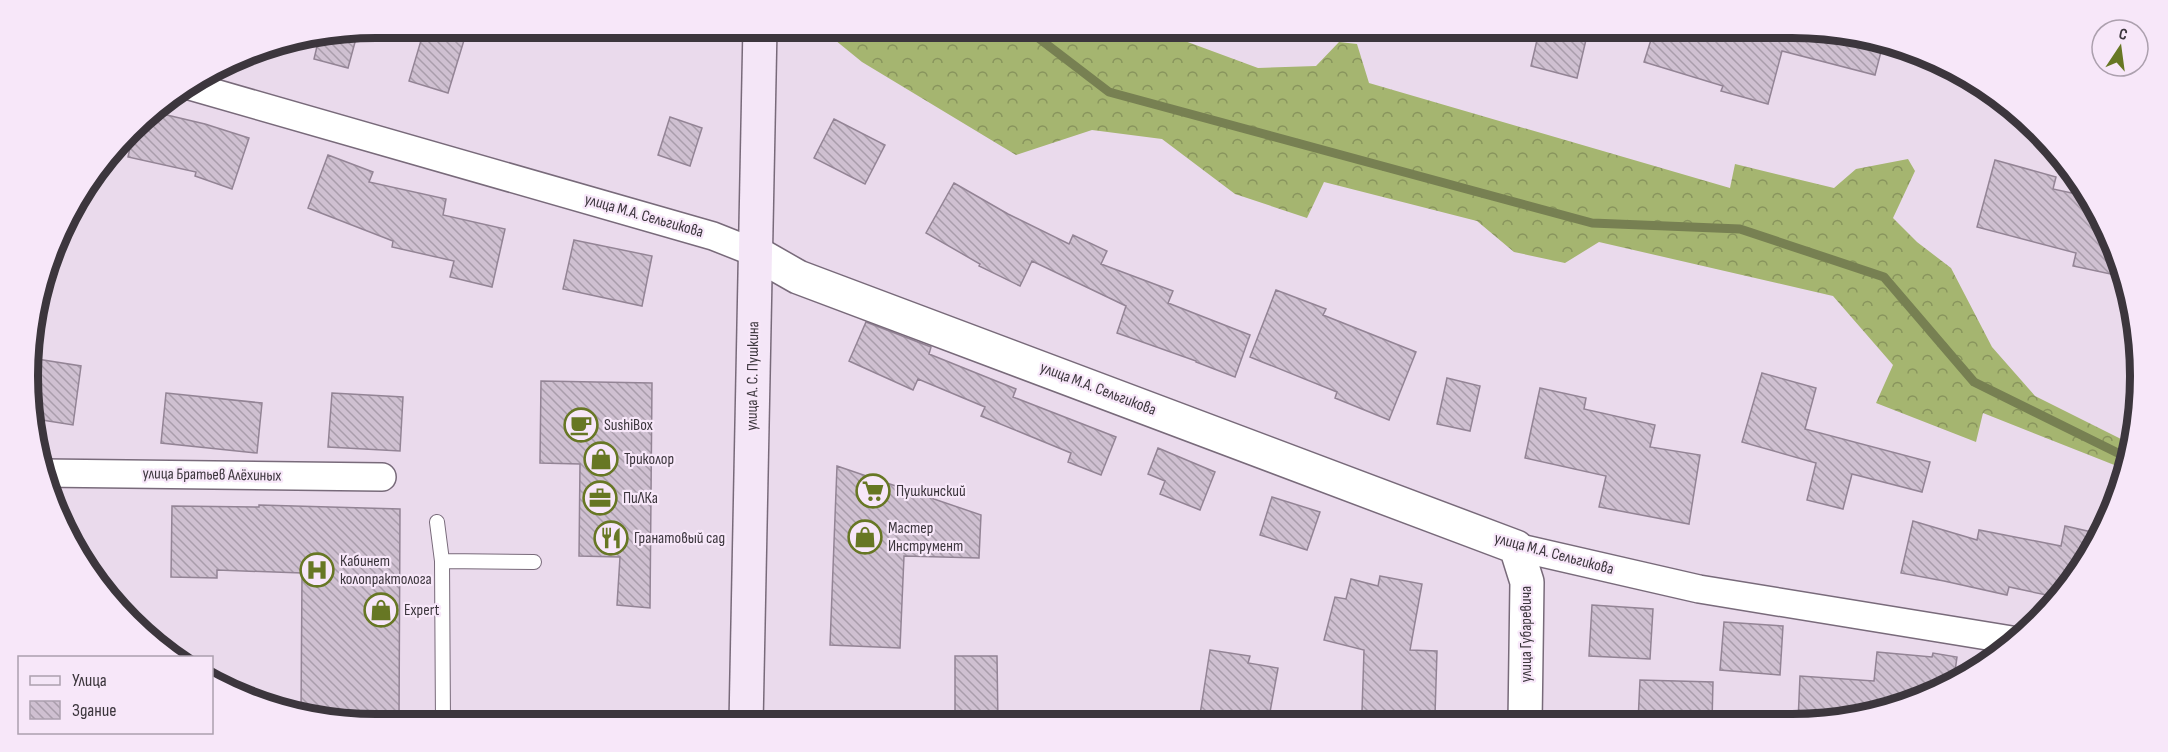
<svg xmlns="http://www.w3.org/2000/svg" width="2168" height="752" font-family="'Sofia Sans Condensed',sans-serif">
  <defs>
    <pattern id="forest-crowns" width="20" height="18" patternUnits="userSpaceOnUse" patternTransform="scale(1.5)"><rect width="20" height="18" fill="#a5b570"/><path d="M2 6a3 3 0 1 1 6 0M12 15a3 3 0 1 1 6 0" fill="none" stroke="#88945d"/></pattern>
    <pattern id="building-back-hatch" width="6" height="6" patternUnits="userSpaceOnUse" patternTransform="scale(1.5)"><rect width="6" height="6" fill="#cfc0d1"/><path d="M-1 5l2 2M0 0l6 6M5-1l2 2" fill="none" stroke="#a99dab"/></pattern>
  </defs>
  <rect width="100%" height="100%" fill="#eadaec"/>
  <path fill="url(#forest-crowns)" d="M832 27H1147L1258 68 1316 66 1339 42 1357 44 1369 83 1730 188 1735 164 1834 188 1856 169 1908 159 1915 171 1893 218 1917 242 1951 268 1992 347 2035 396 2131 444 2127 470 1983 413 1976 442 1876 403 1893 365 1833 296 1599 242 1565 263 1514 252 1477 221 1324 182 1307 218 1235 194 1162 139 1092 130 1016 155 862 62 835 40Z"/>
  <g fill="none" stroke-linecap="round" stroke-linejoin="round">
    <path stroke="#778052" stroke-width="9" d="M1024 27 1109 92 1592 223 1740 229 1884 277 1974 382 2130 459"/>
  </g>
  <path fill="url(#building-back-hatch)" stroke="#938495" stroke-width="1.5" d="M425 27H468L448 93 409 81Z
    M1540 27H1589L1577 78 1531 66Z
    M1655 27H1792L1884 40 1875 75 1782 51 1768 104 1721 91 1723 86 1644 62Z
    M358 31 348 68 314 59 319 38Z
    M150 111 205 124 249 138 232 189 195 176 196 172 128 157 134 129Z
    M670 117 702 128 690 166 658 155Z
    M834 119 885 145 865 184 814 158Z
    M328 155 373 172 369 182 446 199 443 215 505 229 492 287 450 277 454 261 392 247 393 241 308 208Z
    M1995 160 2056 177 2053 189 2090 197 2094 201 2120 276 2073 266 2076 253 1977 227Z
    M954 183 1008 214 1069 244 1073 235 1107 251 1101 264 1173 291 1168 303 1250 335 1235 377 1196 362V361L1117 333 1126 306 1032 261 1020 286 979 266 980 264 926 233Z
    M574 240 652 256 642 306 563 289Z
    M1276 290 1326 309 1323 315 1416 352 1389 420 1335 398 1337 392 1250 357Z
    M866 322 931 347 929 354 1016 389 1013 397 1116 437 1101 475 1068 462 1071 453 981 416 985 407 918 379 913 390 849 361Z
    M37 359 81 366 73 425 36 419 33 383Z
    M1762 373 1816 388 1805 429 1930 462 1922 492 1852 474 1843 509 1807 500 1816 463 1742 442Z
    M1447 378 1480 386 1470 431 1437 424Z
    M541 381 652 383 650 608 617 605 620 557 579 556 580 464 540 463Z
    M1540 388 1586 398 1584 409 1655 425 1650 447 1700 455 1689 524 1599 507 1606 476 1525 458Z
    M166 393 262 403 257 453 161 443Z
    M332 393 403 397 400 451 328 447Z
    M1158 448 1215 472 1200 510 1160 494 1165 481 1148 474Z
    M837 466 981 515 979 558 904 556 900 648 830 645Z
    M1272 497 1320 512 1307 550 1260 535Z
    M259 505 400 509 399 725H376L301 715 302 573 217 570V578L171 577 172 506 259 507Z
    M1913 521 1977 540 1979 530 2061 546 2065 526 2101 534 2094 551 2056 597 2009 587 2007 595 1944 581 1901 573Z
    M1380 576 1422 584 1410 650 1437 651 1435 715 1362 712 1364 650 1324 640 1335 597 1346 599 1351 579 1378 586Z
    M1592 605 1653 609 1650 659 1589 656Z
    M1724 622 1783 626 1780 675 1720 670Z
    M1210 650 1250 656 1248 663 1278 668 1268 723H1212L1199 721Z
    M1877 652 1932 657 1933 653 1957 657 1953 685 1946 689 1838 722H1798L1800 676 1874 681Z
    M955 656H997L998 724H955Z
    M1640 680 1713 682 1712 722H1638Z"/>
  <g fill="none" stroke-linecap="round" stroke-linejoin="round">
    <defs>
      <path id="service" d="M437 522 442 561 443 725
        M442 561 534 562"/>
      <path id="minor" d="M190 86 713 236 756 253
        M42 473 382 477
        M1516 547 1699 589 2018 641"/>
      <path id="tertiary" d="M756 253 798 277 1516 547 1527 582 1525 723"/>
      <path id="secondary" d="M746 724 760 27"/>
    </defs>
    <use href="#service" stroke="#786a7a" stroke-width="16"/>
    <use href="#minor" stroke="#786a7a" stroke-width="30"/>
    <use href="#tertiary" stroke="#786a7a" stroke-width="36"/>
    <use href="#secondary" stroke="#786a7a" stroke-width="36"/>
    <use href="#service" stroke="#fff" stroke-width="14"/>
    <use href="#minor" stroke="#fff" stroke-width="27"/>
    <use href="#tertiary" stroke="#fff" stroke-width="33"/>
    <use href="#secondary" stroke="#f4e6f7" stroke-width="33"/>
  </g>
  <defs>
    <symbol id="cafe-ring" viewBox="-11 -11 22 22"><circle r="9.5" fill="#f7e7f9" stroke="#677724" stroke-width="1.5"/><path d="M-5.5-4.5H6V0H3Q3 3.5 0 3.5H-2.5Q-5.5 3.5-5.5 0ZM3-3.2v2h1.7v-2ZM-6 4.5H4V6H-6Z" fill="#677724"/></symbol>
    <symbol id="shop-ring" viewBox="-11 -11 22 22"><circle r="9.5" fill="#f7e7f9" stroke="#677724" stroke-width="1.5"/><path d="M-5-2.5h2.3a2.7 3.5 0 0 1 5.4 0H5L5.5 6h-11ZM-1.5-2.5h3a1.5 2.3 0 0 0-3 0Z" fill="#677724"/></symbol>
    <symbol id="supermarket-ring" viewBox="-11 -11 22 22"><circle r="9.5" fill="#f7e7f9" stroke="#677724" stroke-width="1.5"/><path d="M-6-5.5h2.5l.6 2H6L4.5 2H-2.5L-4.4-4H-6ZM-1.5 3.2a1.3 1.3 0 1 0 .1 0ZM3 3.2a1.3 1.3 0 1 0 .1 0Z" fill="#677724"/></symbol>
    <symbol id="office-ring" viewBox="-11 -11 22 22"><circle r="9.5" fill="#f7e7f9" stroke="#677724" stroke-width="1.5"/><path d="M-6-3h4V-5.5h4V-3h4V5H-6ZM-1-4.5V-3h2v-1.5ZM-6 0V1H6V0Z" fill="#677724"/></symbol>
    <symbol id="restaurant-ring" viewBox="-11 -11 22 22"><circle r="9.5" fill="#f7e7f9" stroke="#677724" stroke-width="1.5"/><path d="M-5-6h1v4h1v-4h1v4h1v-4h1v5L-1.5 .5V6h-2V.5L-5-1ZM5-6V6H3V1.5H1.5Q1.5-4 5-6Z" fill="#677724"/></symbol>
    <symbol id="hospital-ring" viewBox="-11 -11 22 22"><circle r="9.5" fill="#f7e7f9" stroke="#677724" stroke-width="1.5"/><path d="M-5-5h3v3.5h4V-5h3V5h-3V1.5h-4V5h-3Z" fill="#677724"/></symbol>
  </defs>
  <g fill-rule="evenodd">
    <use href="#cafe-ring" x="562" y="406" width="38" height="38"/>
    <use href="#shop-ring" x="582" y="440" width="38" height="38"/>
    <use href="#supermarket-ring" x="854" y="472" width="38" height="38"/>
    <use href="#office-ring" x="581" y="479" width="38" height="38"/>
    <use href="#shop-ring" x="846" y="518" width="38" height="38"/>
    <use href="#restaurant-ring" x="592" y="519" width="38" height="38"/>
    <use href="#hospital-ring" x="298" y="551" width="38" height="38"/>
    <use href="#shop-ring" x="362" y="591" width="38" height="38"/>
  </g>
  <g text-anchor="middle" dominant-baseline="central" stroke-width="4.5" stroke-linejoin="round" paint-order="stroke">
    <g font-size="16" fill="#3c363d" stroke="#f7e7f9">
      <text transform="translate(644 216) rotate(16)">улица М.А. Сельгикова</text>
      <text transform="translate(753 376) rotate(-89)">улица А. С. Пушкина</text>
      <text transform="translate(1098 389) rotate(21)">улица М.А. Сельгикова</text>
      <text transform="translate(212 475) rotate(1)">улица Братьев Алёхиных</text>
      <text transform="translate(1554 554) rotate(15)">улица М.А. Сельгикова</text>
      <text transform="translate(1526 634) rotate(-90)">улица Губаревича</text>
    </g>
    <g font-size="16" fill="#3c363d" stroke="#f7e7f9" text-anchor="start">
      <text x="604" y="425">SushiBox</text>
      <text x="624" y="459">Триколор</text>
      <text x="896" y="491">Пушкинский</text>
      <text x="623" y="498">ПиЛКа</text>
      <text x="888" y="528">Мастер<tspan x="888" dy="18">Инструмент</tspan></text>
      <text x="634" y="538">Гранатовый сад</text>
      <text x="340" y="561">Кабинет<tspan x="340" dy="18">колопрактолога</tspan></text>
      <text x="404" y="610">Eхpert</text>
    </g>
  </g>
  <path d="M0 0H2168V752H0ZM376 38H1792A338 338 0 0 1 2130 376V376A338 338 0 0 1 1792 714H376A338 338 0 0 1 38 376V376A338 338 0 0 1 376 38Z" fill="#f7e7f9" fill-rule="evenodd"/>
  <path fill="none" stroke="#3c363d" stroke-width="8" d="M376 38H1792A338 338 0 0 1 2130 376V376A338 338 0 0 1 1792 714H376A338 338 0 0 1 38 376V376A338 338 0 0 1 376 38Z"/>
  <rect x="18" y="656" width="195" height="78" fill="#f7e7f9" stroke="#aca0ae" stroke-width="1.5"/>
  <rect x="30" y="676" width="30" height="9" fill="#f4e6f7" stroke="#aca0ae" stroke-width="1.5"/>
  <text x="72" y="686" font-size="18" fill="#3c363d">Улица</text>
  <rect x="30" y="701" width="30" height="18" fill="url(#building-back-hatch)" stroke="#aca0ae" stroke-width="1.5"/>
  <text x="72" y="716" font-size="18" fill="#3c363d">Здание</text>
  <g transform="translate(2120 48) rotate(13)"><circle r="28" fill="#f7e7f9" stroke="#aca0ae" stroke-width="1.5"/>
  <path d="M0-4.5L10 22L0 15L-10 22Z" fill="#677724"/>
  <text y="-9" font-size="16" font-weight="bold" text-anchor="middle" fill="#3c363d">С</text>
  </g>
</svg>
